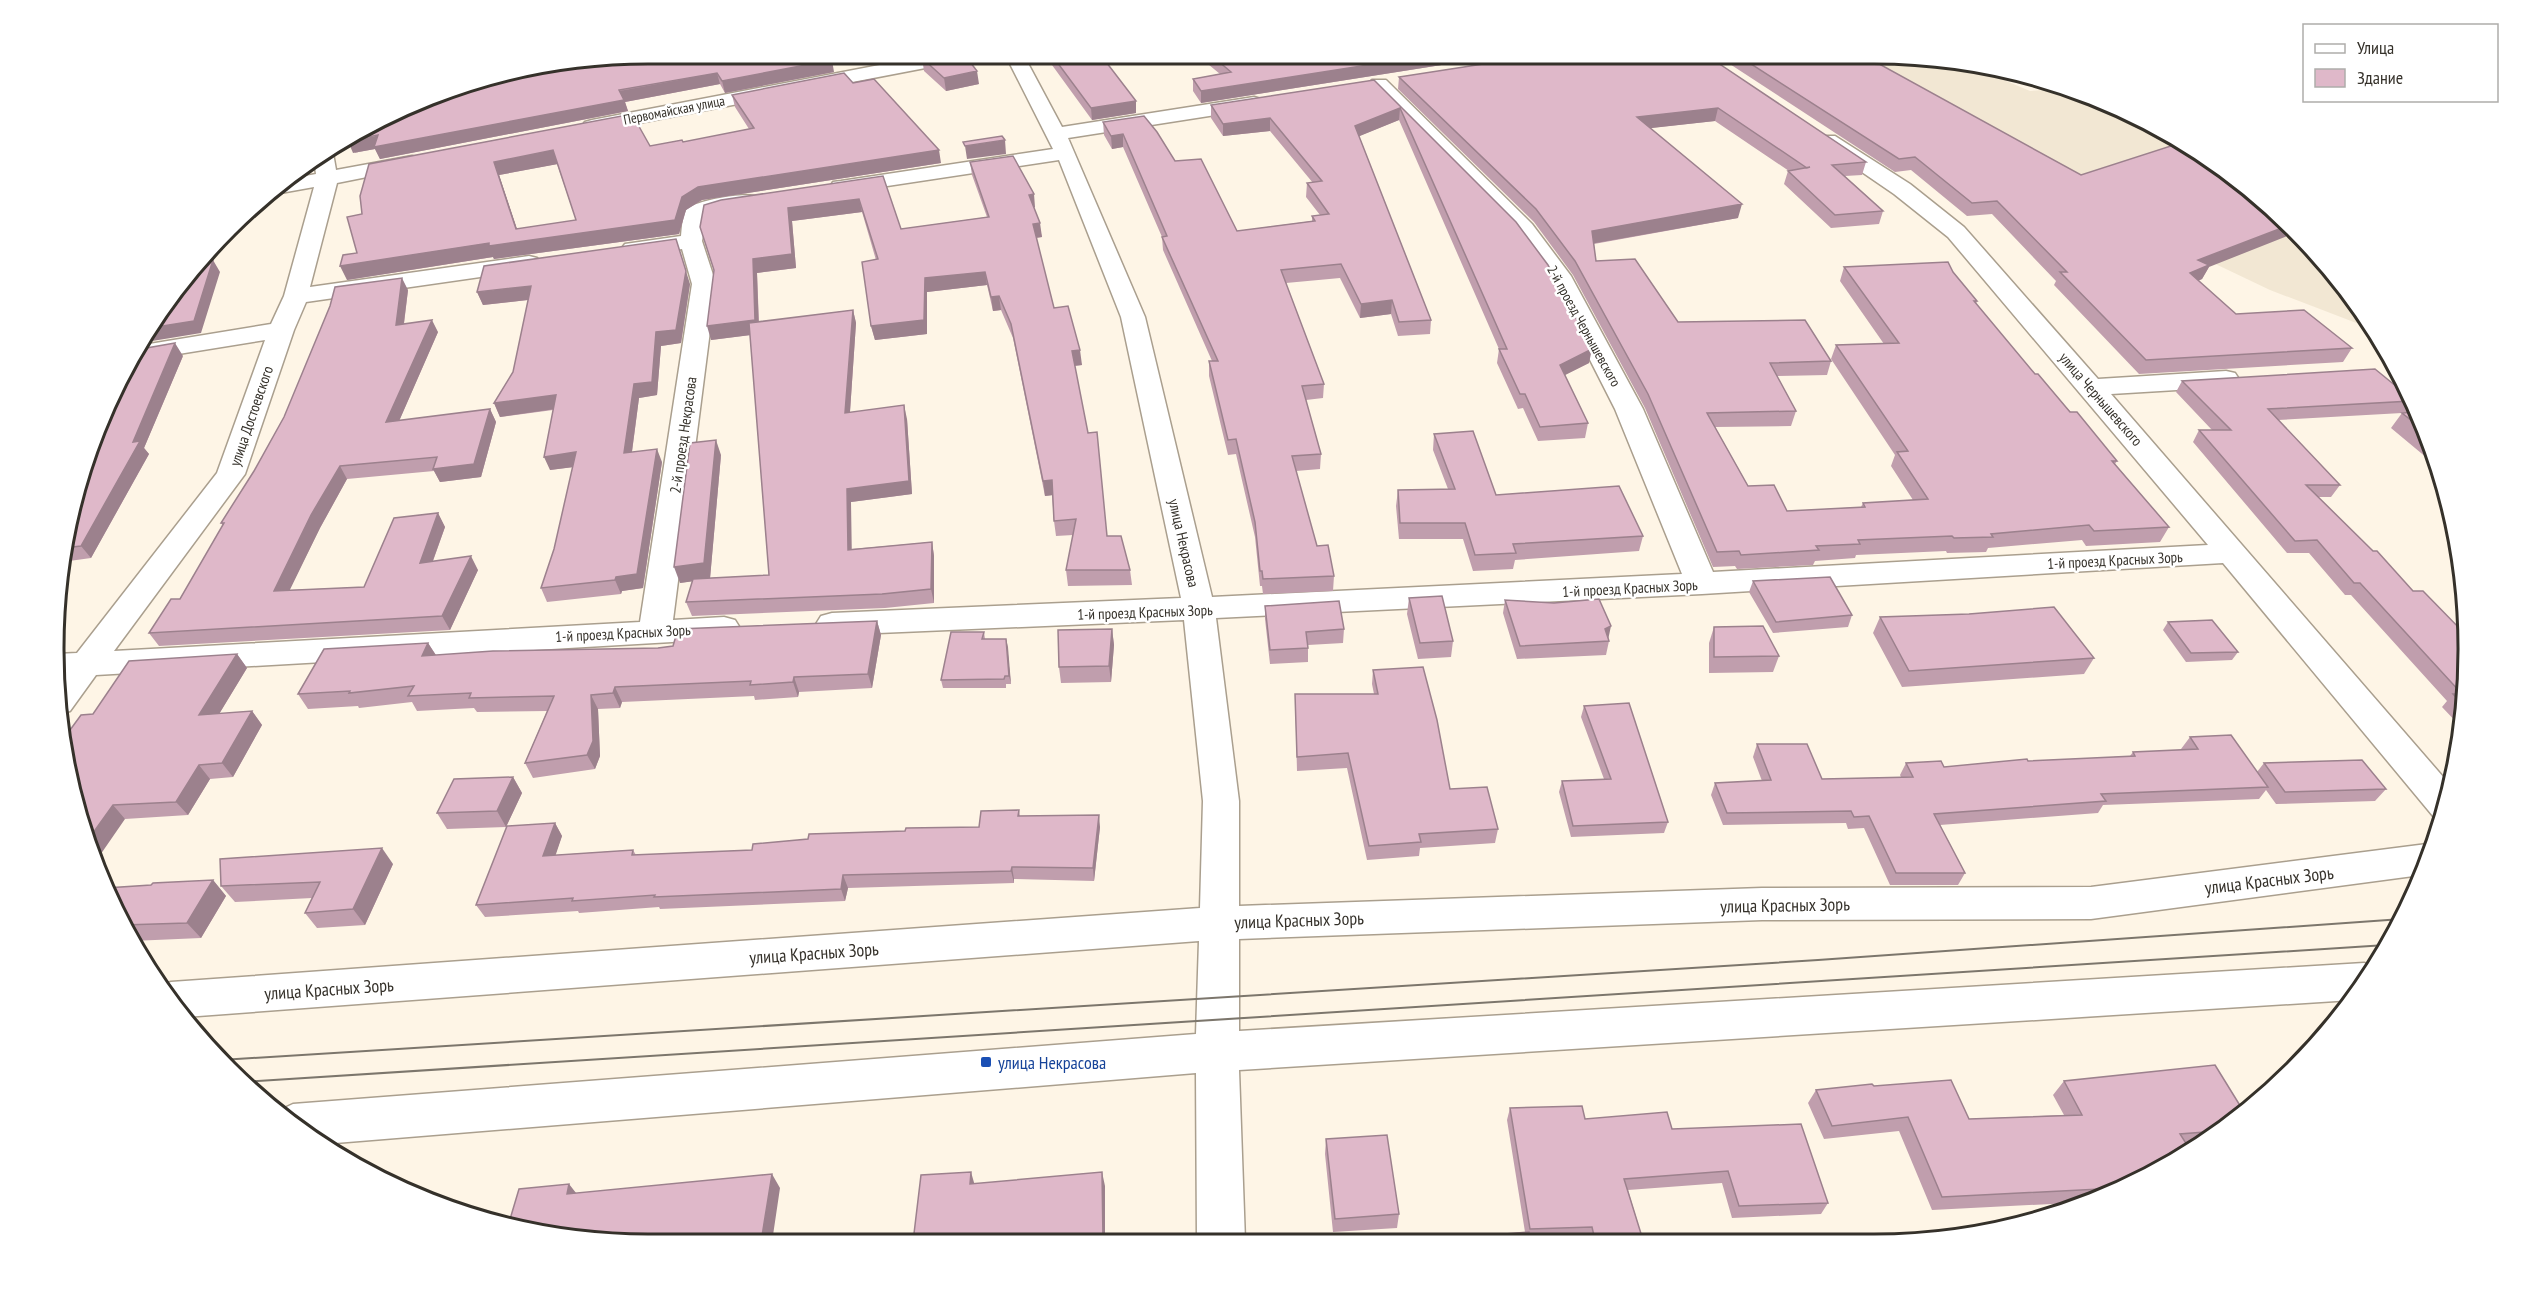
<svg xmlns="http://www.w3.org/2000/svg" width="2522" height="1298" font-family="'PT Sans Narrow',sans-serif">
  <rect width="100%" height="100%" fill="#fef5e6"/>
  <path fill="#f2e7d3" d="M1800 55H1912L1968 65 2030 91 2061 89 2083 99 2088 97 2136 115 2235 177 2320 256 2372 329 2270 290 2163 239Z"/>
  <g fill="none" stroke-linecap="round" stroke-linejoin="round">
    <defs>
      <path id="minor" d="M937 54H976L973 58 967 60 592 132 585 130 582 126 585 122 592 120Z
        M1005 54H1023L1062 127 1254 97 1261 99 1264 103 1261 107 1254 109 1068 138 1145 317 1212 597 1682 574 1615 409 1548 277 1516 234 1372 88 1369 84 1372 80H1386L1532 224 1571 276 1643 409 1713 572 2208 545 1948 237 1894 194 1821 144 1818 140 1821 136H1835L1910 184 1964 227 2098 379 2226 371 2235 373 2239 379 2235 385 2226 387 2111 394 2451 786 2442 819 2433 816 2223 563 1702 594 1216 618 1239 801V906L1762 888 2091 887 2427 844 2432 845 2421 875 2091 919 1762 920 1239 939V1031L2364 963 2373 966 2352 1000 1239 1070 1245 1241H1197L1196 1073 323 1144 276 1112 293 1104 1196 1034 1199 941 185 1017 159 986 171 982 1200 908 1203 801 1184 620 832 635 821 632 816 624 821 616 832 613 1181 598 1121 317 1059 160 841 193 833 192 830 187 833 182 841 181 1053 149Z
        M330 148 333 153 336 170 412 156 419 158 423 162 419 166 412 168 337 183 310 287 529 256 537 258 541 263 537 268 529 270 306 302 294 330 245 474 114 651 640 622 692 284 682 249 633 256 625 254 621 249 625 244 681 236C682 228 682 213 688 208 700 200 741 193 754 196L757 201 754 206 706 217 702 241 716 284 673 620 724 617 735 620 740 628 735 636 724 639 96 675 70 711 59 714 57 654 77 653 217 473 265 340 129 362 137 346 271 324 284 296 314 187 275 194 269 193 284 180 316 174 314 159Z"/>
    </defs>
    <use href="#minor" stroke="#aa9f8e" stroke-width="3"/>
    <use href="#minor" fill="#fff" fill-rule="evenodd"/>
    <path stroke="#7c766c" stroke-width="2" d="M221 1060 1818 960 2402 919
      M242 1082 2386 945"/>
  </g>
  <path fill="#c09ead" fill-rule="evenodd" d="M1044 54H1100L1136 113 1092 120Z
    M1197 55H1505L1201 103 1193 91V79L1220 74Z
    M1706 55 1866 162 1862 175 1845 176 1883 211 1879 224 1831 228 1784 184 1788 171H1789L1715 121 1650 128 1738 218 1594 244 1596 261 1678 322 1831 361 1827 375 1777 376 1796 411 1791 426 1715 427 1748 486 1787 511 1861 507 1863 503 1913 500 1891 466 1895 455 1831 359 1836 345 1884 344 1840 281 1844 267 1953 272 1977 301 1976 304 2035 374 2117 461 2115 464 2169 527 2160 542 2086 546 2082 540 1988 548 1986 552 1947 553 1946 551 1856 555 1855 558 1815 561 1813 565 1737 569 1735 566 1713 567 1645 408 1573 275 1534 222 1398 89 1399 77 1522 58Z
    M1716 55H1863L2209 267 2202 279 2198 281 2236 314 2352 348 2343 362 2139 374 2054 285 2056 281 1992 214 1967 216 1911 170 1895 172Z
    M922 58 979 84 946 91 924 71Z
    M533 65 834 72 725 93 720 84 625 102 628 111 380 159 375 149 353 153Z
    M1374 80 1516 222 1589 363 1565 375 1588 423 1585 438 1538 441 1523 408 1518 409 1497 363 1499 349 1399 120 1359 136 1431 320 1430 334 1398 336 1391 314 1360 318 1340 278 1286 283 1324 384 1323 398 1306 400 1321 454 1320 469 1296 471 1317 546 1334 576 1333 591 1263 594 1262 586H1260L1255 537 1236 454 1228 455 1209 376V361H1212L1163 250 1162 237 1123 147 1112 149 1104 135 1103 122 1175 161 1237 231 1312 221V216L1320 215 1306 197 1307 183H1313L1270 131 1223 136 1211 118V105Z
    M853 83 941 163 702 200 686 210 679 234 494 259 493 257 347 280 357 253 362 214 360 196 650 146 683 142 749 129 735 107 732 95ZM557 164 576 220 517 229 499 175Z
    M970 162 1035 207 1034 208 1042 237 1036 238 1054 308 1082 365 1074 366 1107 536 1130 570 1132 585 1068 586 1066 570 1073 535 1056 536 1054 521 1052 495 1045 496 1013 338 1001 310 993 311 987 285 927 292V334L875 340 871 326 876 260 862 212 792 221 796 268 757 273 759 322 853 310 856 323 850 412 907 419 912 494 851 502V549L932 542 934 556V603L885 608 692 616 686 602 693 581 680 583 721 455 710 578 769 575 750 335 711 340 714 271 700 227 883 176 901 229 987 217 972 175Z
    M690 284 681 343 661 346 657 395 639 398 632 452 662 462 643 588 622 591 621 594 547 602 541 588 554 549 573 467 550 470 553 410 500 417 494 403 513 372 528 300 483 305 477 292Z
    M408 290 404 324 438 332 399 421 490 409 496 422 481 477 440 482 434 471 347 479 320 528 289 590 364 587 438 513 445 527 433 561 478 570 450 630 159 646 149 633 180 599 223 526 221 523Z
    M183 356 144 448 149 454 91 558 62 562 66 533Z
    M2182 381 2408 396 2412 405 2407 413 2416 412 2436 457 2439 468 2391 428 2402 413 2278 420 2340 485 2331 497H2318L2413 591 2465 634 2467 688 2460 726 2442 707 2447 701 2351 595H2345L2309 553H2287L2193 442 2199 430H2212L2176 392Z
    M1434 434 1496 495 1643 536 1639 551 1515 560 1513 569 1473 571 1463 539H1399L1396 506 1398 490 1448 489 1433 450Z
    M1753 581 1852 615 1848 627 1773 633 1749 592Z
    M1409 598 1453 641 1451 657 1418 659 1407 614Z
    M1505 600 1608 639 1609 641 1606 655 1517 659 1503 613Z
    M1265 606 1344 629 1343 643 1308 645V662L1270 664 1265 619Z
    M1880 617 2094 658 2084 674 1902 687 1873 633Z
    M877 621 881 635 872 688 799 692 798 697 755 700 754 696 622 702 620 708 598 709 600 756 595 769 533 778 525 763 547 711 477 712 474 708 417 711 412 702 359 708 358 706 308 709 298 694 428 643 436 655 658 648Z
    M2168 622 2238 652 2232 660 2186 662 2163 630Z
    M1714 627 1779 656 1773 672 1709 673V643Z
    M1112 629 1114 645 1111 682 1061 683 1059 667Z
    M984 632 985 639H1006L1011 684H1006V688H943L941 680Z
    M237 654 247 668 219 714 252 711 262 725 233 777 210 779 188 815 125 819 74 803 62 741 93 714Z
    M1373 670 1450 789 1498 829 1495 843 1420 848 1419 856 1367 860 1347 768 1297 771 1295 694H1374L1372 684Z
    M1584 706 1668 822 1664 833 1571 837 1559 792 1562 781 1604 779 1581 717Z
    M2190 737 2257 772 2264 763 2386 789 2375 801 2276 804 2266 790 2259 799 2103 805 2098 813 1940 825 1965 873 1958 885H1890L1864 828 1848 829 1846 823 1723 825 1711 795 1715 783 1762 781 1753 757 1757 744 1822 779 1901 777 1900 775 1906 763 1944 767 2130 756 2133 752 2182 750 2181 749Z
    M513 777 522 793 506 827 447 829 437 813Z
    M1019 810 1020 816 1100 827 1094 881 1014 879V883L848 888 845 901 660 909 659 907 579 913 578 911 485 917 476 905 555 823 562 836 555 855 633 850 636 855 752 850 905 831 979 827Z
    M393 864 365 925 317 928 305 913 312 898 235 902 221 886Z
    M213 880 226 896 201 938 132 941 115 912Z
    M2300 1056 2281 1075 2279 1072 2294 1057Z
    M2064 1081 2235 1121 2193 1145 2187 1146 2189 1148 2100 1199 2090 1202 1932 1210 1899 1131 1824 1139 1808 1103 1816 1090 1969 1119 2064 1115 2053 1095Z
    M1510 1108 1585 1119 1672 1129 1828 1203 1821 1214 1732 1218 1722 1183 1628 1190 1643 1240H1588L1587 1239 1442 1240 1443 1239 1525 1232 1507 1120Z
    M1326 1139 1399 1214 1397 1228 1333 1232 1325 1154Z"/>
  <path fill="#9c818d" d="M909 54H924L910 57Z
    M1432 55H1505L1201 103V91Z
    M832 60 834 72 725 93 722 81Z
    M977 71 979 84 946 91 944 78Z
    M717 73 720 84 625 102 628 111 380 159 375 149 353 153 348 141Z
    M1136 101V113L1092 120 1091 108Z
    M1400 108 1399 120 1355 138V126Z
    M1718 108 1715 121 1634 130 1637 117Z
    M1270 118V131L1223 136V124Z
    M1123 134V147L1112 149 1111 136Z
    M1005 140 1006 154 967 159 965 146Z
    M553 150 558 164 499 175 521 241 682 197 698 187 939 150 941 163 702 200 686 210 679 234 494 259 493 257 347 280 340 266 516 229 494 162Z
    M1034 194 1035 207 1031 208 1029 195Z
    M859 199 862 212 792 221 796 268 757 273 759 334 711 340 707 326 788 208Z
    M1742 204 1738 218 1590 244 1592 231Z
    M1040 223 1042 237 1034 238 1033 224Z
    M2287 226 2295 233 2209 267 2202 279 2183 287 2190 273 2198 260Z
    M676 239 690 284 681 343 661 346 657 395 639 398 630 466 624 453 634 384 656 332Z
    M216 244 207 274 200 262 202 256Z
    M213 260 220 272 201 333 140 343 150 328Z
    M985 272 987 285 927 292V334L875 340 871 326 925 278Z
    M402 278 408 290 402 338 396 325Z
    M531 286 536 299 483 305 477 292Z
    M999 296 1001 310 993 311 991 297Z
    M1392 300 1391 314 1360 318 1361 304Z
    M853 310 856 323 849 426 845 413Z
    M432 320 438 332 393 435 386 422Z
    M175 343 183 356 144 448 149 454 91 558 81 546 133 442Z
    M1592 349 1589 363 1557 379 1560 365Z
    M1080 350 1082 365 1073 366 1072 351Z
    M556 395 562 408 500 417 494 403Z
    M904 405 907 419 912 494 851 502 852 564 848 550 847 489Z
    M490 409 496 422 481 477 440 482 433 469Z
    M716 440 721 455 710 579 680 583 674 567Z
    M657 449 662 462 643 588 622 591 621 594 615 580Z
    M576 452 582 466 550 470 544 457Z
    M340 466 347 479 320 528 283 604 274 591 311 515Z
    M1052 480 1054 495 1045 496 1043 481Z
    M438 513 445 527 427 577 420 563Z
    M932 542 934 556V603L931 589Z
    M471 556 478 570 450 630 442 616Z
    M877 621 881 635 872 688 868 674Z
    M1611 626 1608 640 1605 629Z
    M1112 629 1114 645 1111 682 1109 666Z
    M1006 639 1008 647 1011 684 1009 676Z
    M428 643 437 657 422 656Z
    M237 654 247 668 210 729 199 715Z
    M794 677 799 692 798 697 793 682Z
    M615 687 622 702 620 708 613 693Z
    M591 695 598 709 600 756 595 769 587 755Z
    M252 711 262 725 233 777 222 763Z
    M199 765 210 779 188 815 176 802Z
    M513 777 522 793 506 827 497 811Z
    M113 805 125 819 96 861 88 840Z
    M1099 815 1100 827 1094 881 1093 868Z
    M555 823 562 836 551 869 543 856Z
    M382 848 393 864 365 925 353 909Z
    M1012 867 1014 879V883L1011 871Z
    M843 875 848 888 845 901 841 889Z
    M213 880 226 896 201 938 187 923Z
    M971 1172 975 1186 970 1184Z
    M1102 1172 1105 1186V1241H1103Z
    M772 1174 780 1188 772 1242H761Z
    M569 1184 580 1198 567 1194Z"/>
  <path fill="#dfb8c9" stroke="#9c818d" stroke-width="1.5" fill-rule="evenodd" d="M649 54H826L832 60 722 81 717 73 619 90 624 100 374 147 378 135 348 141V136L352 134 457 86 533 65Z
    M941 54H964L977 71 944 78 922 58Z
    M1051 54H1100L1136 101 1091 108Z
    M1211 55H1432L1201 91 1193 79 1231 72Z
    M1530 55H1706L1866 162 1832 165 1883 211 1835 215 1788 171 1810 167 1807 168 1718 108 1637 117 1742 204 1592 231 1596 261 1635 259 1678 322 1805 320 1831 361 1770 363 1796 411 1707 413 1748 486 1774 485 1787 511 1865 507 1863 503 1928 499 1897 452 1908 451 1836 345 1899 343 1844 267 1948 262 1953 272 1977 301H1974L2035 374H2038L2070 412H2077L2117 461H2112L2169 527 2094 531 2089 525 1991 534 1993 537 1954 538 1952 536 1858 540 1860 544 1816 546 1819 550 1741 555 1739 551 1717 552 1648 394 1575 261 1536 209 1399 77 1522 58Z
    M1737 55H1863L2081 175 2180 143 2235 177 2287 226 2198 260 2209 265 2190 273 2236 314 2304 310 2352 348 2146 360 2060 272H2067L1997 201 1972 203 1915 157 1899 159Z
    M844 73 853 83 874 79 939 150 698 187 682 197 675 220 489 246V243L340 266 343 255 357 253 347 217 362 214 360 196 369 164 632 114 650 146 682 140 683 142 754 128 732 95ZM553 150 576 220 516 229 494 162Z
    M1374 80 1516 222 1548 265 1592 349 1560 365 1588 423 1540 427 1525 394H1520L1499 349H1507L1400 108 1355 126 1431 320 1399 322 1392 300 1361 304 1341 264 1281 270 1324 384 1302 386 1321 454 1292 456 1317 546 1328 545 1334 576 1263 579 1262 571H1260L1255 522 1236 439 1228 440 1209 361H1218L1162 237 1167 236 1123 134 1111 136 1103 122 1144 116 1157 132 1175 161 1201 159 1237 231 1315 221 1312 216 1329 214 1307 183 1322 181 1270 118 1223 124 1211 105Z
    M1002 136 1005 140 965 146 963 142Z
    M1013 156 1034 194 1029 195 1040 223 1033 224 1054 308 1068 306 1080 350 1072 351 1088 433 1097 432 1107 536H1121L1130 570H1066L1076 519 1054 521 1052 480 1043 481 1011 324 999 296 991 297 985 272 925 278 924 320 871 326 862 262 878 259 859 199 788 208 792 254 753 259 755 320 707 326 714 270 700 227 704 205 721 200 883 176 901 229 989 217 970 162Z
    M676 239 686 271 676 330 656 332 652 382 634 384 624 453 657 449 637 574 616 577 615 580 541 588 554 549 576 452 544 457 556 395 494 403 513 372 531 286 477 292 484 266Z
    M202 256 200 262 213 260 194 321 150 328Z
    M402 278 396 325 432 320 386 422 490 409 474 464 433 469 437 457 340 466 311 515 274 591 364 587 394 518 438 513 420 563 471 556 442 616 149 633 171 599H180L224 523H221L254 471 284 417 330 306 335 287Z
    M853 310 845 413 904 405 909 481 847 489 848 550 932 542 931 589 882 594 686 602 693 579 769 575 749 323Z
    M175 343 133 442 140 441 81 546 64 548 66 533 99 422 134 351 135 350Z
    M2375 369 2408 396 2411 401 2268 409 2340 485H2306L2373 551H2377L2413 591H2423L2465 634V648H2463L2466 650 2467 688 2464 706 2453 694H2462L2360 583H2354L2317 540 2295 541 2199 430H2231L2182 381Z
    M2416 412 2425 431 2402 413Z
    M1473 431 1496 495 1619 486 1643 536 1513 544 1516 553 1475 555 1465 523H1400L1398 490 1455 489 1434 434Z
    M716 440 704 563 674 567 690 443Z
    M1830 577 1852 615 1776 622 1753 581Z
    M1442 596 1453 641 1420 643 1409 598Z
    M1599 599 1611 626 1605 629 1609 641 1520 646 1505 600 1554 603Z
    M1339 601 1344 629 1306 632 1308 648 1270 650 1265 606Z
    M2054 607 2094 658 1909 671 1880 617 1969 614Z
    M2212 620 2238 652 2191 653 2168 622Z
    M877 621 868 674 794 677 793 682 750 685 751 681 615 687 613 693 591 695 593 741 587 755 525 763 554 696 469 698 471 693 408 696 414 686 349 693 350 691 298 694 324 649 428 643 422 656 493 651 658 648 673 646 678 629Z
    M1763 626 1779 656 1714 657V627Z
    M1112 629 1109 666 1059 667 1058 630Z
    M951 632H984L982 639H1006L1009 676H1005L1004 679 941 680Z
    M237 654 199 715 252 711 222 763 199 765 176 802 113 805 88 840 74 803 65 755 71 746H63L62 741 81 715 93 714 129 661Z
    M1423 667 1437 720 1450 789 1487 787 1498 829 1419 834 1421 842 1369 846 1348 753 1297 757 1295 694H1378L1373 670Z
    M1629 703 1668 822 1573 826 1562 781 1611 779 1584 706Z
    M2231 735 2268 787 2101 794 2106 801 1934 814 1965 873H1896L1869 816 1854 817 1851 811 1727 813 1715 783 1771 780 1757 744H1807L1822 779 1913 777 1906 763 1941 761 1944 767 2027 759 2028 761 2135 756 2133 752 2198 749 2190 737Z
    M2362 760 2386 789 2285 792 2264 763Z
    M513 777 497 811 437 813 454 779Z
    M1019 810 1018 816 1099 815 1093 868 1012 867 1011 871 843 875 841 889 654 897 655 895 572 901 573 898 476 905 507 826 555 823 543 856 633 850 632 855 752 850 753 844 808 839 809 834 905 831 906 828 979 827 981 811Z
    M382 848 353 909 305 913 320 882 221 886 220 859Z
    M213 880 187 923 123 925 115 912 106 888 151 885 153 883Z
    M2300 1056 2296 1060 2294 1057Z
    M2215 1065 2244 1112 2235 1121 2218 1131 2180 1134 2189 1148 2120 1188 1942 1197 1908 1117 1832 1126 1816 1090 1872 1084 1874 1086 1951 1080 1969 1119 2082 1115 2064 1081Z
    M1582 1106 1585 1119 1667 1112 1672 1129 1801 1124 1828 1203 1739 1206 1728 1171 1624 1179 1643 1240H1595L1592 1227 1530 1229 1510 1108Z
    M1387 1135 1399 1214 1335 1219 1326 1139Z
    M971 1172 970 1184 1102 1172 1103 1241 913 1242 921 1175Z
    M772 1174 761 1242 610 1243 508 1226 519 1189 569 1184 567 1194Z
    M1529 1232 1530 1240H1443V1239Z"/>
  <rect fill="#1a4fb4" stroke="#fff" stroke-width="2" x="980" y="1056" width="12" height="12" rx="3"/>
  <g text-anchor="middle" dominant-baseline="central" stroke-width="5" stroke-linejoin="round" paint-order="stroke">
    <g font-size="14" fill="#35312a" stroke="#fff">
      <text transform="translate(674 110) rotate(-11)">Первомайская улица</text>
      <text transform="translate(1584 326) rotate(61)">2-й проезд Чернышевского</text>
    </g>
    <g font-size="15" fill="#35312a" stroke="#fff">
      <text transform="translate(2101 399) rotate(49)">улица Чернышевского</text>
      <text transform="translate(251 416) rotate(-71)">улица Достоевского</text>
      <text transform="translate(683 435) rotate(-82)">2-й проезд Некрасова</text>
      <text transform="translate(1184 543) rotate(77)">улица Некрасова</text>
      <text transform="translate(2115 560) rotate(-3)">1-й проезд Красных Зорь</text>
      <text transform="translate(1630 588) rotate(-3)">1-й проезд Красных Зорь</text>
      <text transform="translate(1145 612) rotate(-2)">1-й проезд Красных Зорь</text>
      <text transform="translate(623 633) rotate(-3)">1-й проезд Красных Зорь</text>
    </g>
    <g font-size="18" fill="#35312a" stroke="#fff">
      <text transform="translate(2269 880) rotate(-7)">улица Красных Зорь</text>
      <text transform="translate(1785 905) rotate(-1)">улица Красных Зорь</text>
      <text transform="translate(1299 920) rotate(-2)">улица Красных Зорь</text>
      <text transform="translate(814 953) rotate(-4)">улица Красных Зорь</text>
      <text transform="translate(329 989) rotate(-4)">улица Красных Зорь</text>
    </g>
    <g font-size="18" fill="#164399" stroke="#fff" text-anchor="start">
      <text x="998" y="1062">улица Некрасова</text>
    </g>
  </g>
  <path d="M0 0H2522V1298H0ZM648 64H1874A584 584 0 0 1 2458 648V650A584 584 0 0 1 1874 1234H648A584 584 0 0 1 64 650V648A584 584 0 0 1 648 64Z" fill="#fff" fill-rule="evenodd"/>
  <path fill="none" stroke="#35312a" stroke-width="3" d="M648 64H1874A584 584 0 0 1 2458 648V650A584 584 0 0 1 1874 1234H648A584 584 0 0 1 64 650V648A584 584 0 0 1 648 64Z"/>
  <rect x="2303" y="24" width="195" height="78" fill="#ffffff" stroke="#aeadaa" stroke-width="1.5"/>
  <rect x="2315" y="44" width="30" height="9" fill="#ffffff" stroke="#aeadaa" stroke-width="1.5"/>
  <text x="2357" y="54" font-size="18" fill="#35312a">Улица</text>
  <rect x="2315" y="69" width="30" height="18" fill="#dfb8c9" stroke="#aeadaa" stroke-width="1.5"/>
  <text x="2357" y="84" font-size="18" fill="#35312a">Здание</text>
</svg>
